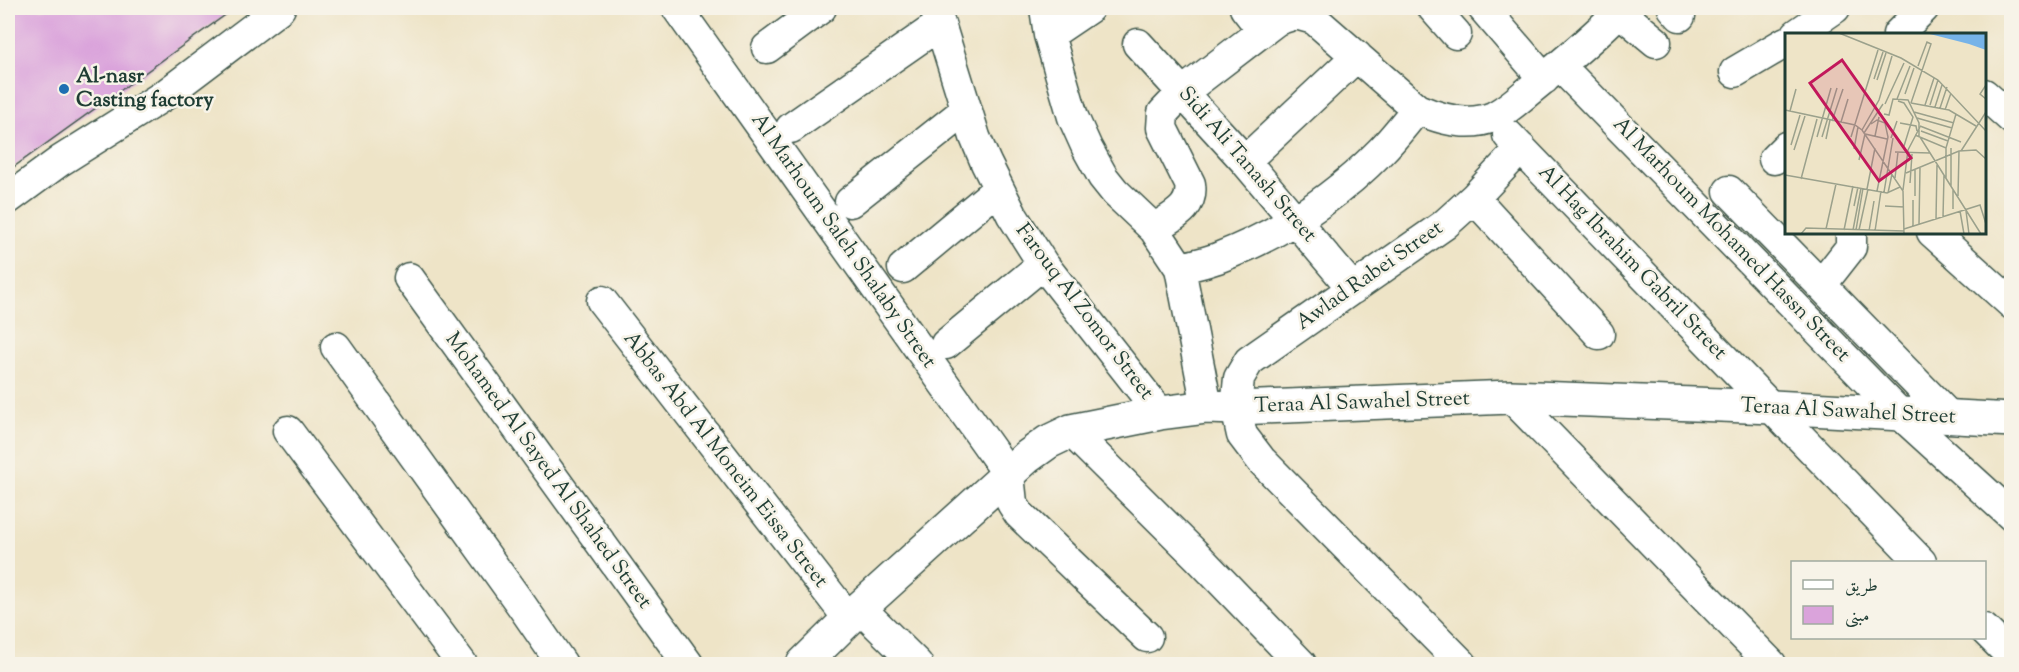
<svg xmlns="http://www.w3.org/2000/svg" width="2019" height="672" font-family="'Sorts Mill Goudy',Amiri,serif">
  <rect width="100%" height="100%" fill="#f7f3e8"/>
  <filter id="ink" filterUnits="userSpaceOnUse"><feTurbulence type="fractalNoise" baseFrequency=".0167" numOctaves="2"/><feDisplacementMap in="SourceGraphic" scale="12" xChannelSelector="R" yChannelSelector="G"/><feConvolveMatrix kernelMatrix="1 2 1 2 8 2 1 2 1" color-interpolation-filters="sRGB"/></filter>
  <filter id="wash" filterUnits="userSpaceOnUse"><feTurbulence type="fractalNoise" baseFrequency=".008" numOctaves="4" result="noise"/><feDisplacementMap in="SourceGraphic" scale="24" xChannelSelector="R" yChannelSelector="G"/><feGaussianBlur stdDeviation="1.35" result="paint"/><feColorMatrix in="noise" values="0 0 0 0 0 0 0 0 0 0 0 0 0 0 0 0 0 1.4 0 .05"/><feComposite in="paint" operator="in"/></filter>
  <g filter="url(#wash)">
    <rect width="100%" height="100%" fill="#eee4c7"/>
    <g id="blocks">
      <path fill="#daa3db" d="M8 8H235L8 171Z"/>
    </g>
  </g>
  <g filter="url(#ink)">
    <use href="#blocks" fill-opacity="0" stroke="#3e564a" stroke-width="1.5"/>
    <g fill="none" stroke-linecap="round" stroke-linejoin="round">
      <defs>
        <path id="minor" d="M677 8 1009 475 1012 503 1019 514 1147 637
          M935 8 975 137 986 163 1012 215 1043 264 1160 413
          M1045 8 1049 35 1073 117 1087 148 1103 177 1115 192 1154 229 1180 268 1207 407
          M1245 8 1263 31
          M1433 8 1456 34
          M1483 8 1544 79
          M1615 8 1656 42
          M1673 8 1680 16
          M1797 34 1835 8
          M1898 34 1924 8
          M1049 35 1089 8
          M1138 44 1245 161 1353 289
          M767 48 821 8
          M1560 66 1901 415 2012 516
          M1735 72 1786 42
          M1984 94 2012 119
          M791 128 939 25
          M1508 135 1921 562
          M1774 159 1786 147
          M1245 161 1357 56
          M1729 191 1950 417
          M1474 198 1599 334
          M8 199 60 161 166 94 280 8
          M850 202 966 110
          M1154 229C1171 217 1194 209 1190 184L1162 128 1163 113 1183 92 1277 20 1296 14 1314 19 1417 109C1440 119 1469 127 1493 117 1506 111 1519 99 1530 90 1562 64 1594 37 1623 8
          M1932 232 2012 304
          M903 268 998 189
          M1180 268C1194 265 1208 262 1220 257 1280 234 1336 197 1381 151 1394 138 1405 123 1417 109
          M409 278 688 664
          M1822 284 1851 247V232
          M602 301 849 619
          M946 344 1043 264
          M336 347 522 606 562 664
          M1511 397 1771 664
          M288 431 462 664
          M1071 431 1198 557 1301 664
          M860 608 917 664
          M1984 629 2012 657
          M1462 664 1261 460 1242 435 1236 408 1239 378 1249 361 1444 225 1474 198 1521 148"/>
        <path id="major" d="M803 664 860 608 1027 457 1048 442 1071 431 1160 413 1207 407 1236 408 1511 397 1773 407 2012 420"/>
      </defs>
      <use href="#minor" stroke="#3e564a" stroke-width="33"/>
      <use href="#major" stroke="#3e564a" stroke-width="36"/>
      <use href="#minor" stroke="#fff" stroke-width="30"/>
      <use href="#major" stroke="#fff" stroke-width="33"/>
    </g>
  </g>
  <circle fill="#1f6fb2" stroke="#f7f3e8" stroke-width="2" cx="64" cy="89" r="6"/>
  <g text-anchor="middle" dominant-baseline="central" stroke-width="5" stroke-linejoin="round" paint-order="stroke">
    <g font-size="21" font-weight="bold" fill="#1f3d34" stroke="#f7f3e8" text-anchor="start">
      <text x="76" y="77">Al-nasr<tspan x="76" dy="24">Casting factory</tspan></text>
    </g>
    <g font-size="21" fill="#1f3d34" stroke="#f7f3e8">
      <text transform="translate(1247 165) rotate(49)">Sidi Ali Tanash Street</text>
      <text transform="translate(1731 240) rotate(46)">Al Marhoum Mohamed Hassn Street</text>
      <text transform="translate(843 241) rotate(55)">Al Marhoum Saleh Shalaby Street</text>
      <text transform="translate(1632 263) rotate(46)">Al Hag Ibrahim Gabril Street</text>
      <text transform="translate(1370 276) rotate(-35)">Awlad Rabei Street</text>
      <text transform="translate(1084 312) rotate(53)">Farouq Al Zomor Street</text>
      <text transform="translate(1362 403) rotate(-2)">Teraa Al Sawahel Street</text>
      <text transform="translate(1848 412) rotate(3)">Teraa Al Sawahel Street</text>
      <text transform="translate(725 460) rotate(52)">Abbas Abd Al Moneim Eissa Street</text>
      <text transform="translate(548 471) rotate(54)">Mohamed Al Sayed Al Shahed Street</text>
    </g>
  </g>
  <g transform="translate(1785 33)">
    <rect width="201" height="201" fill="#eee4c7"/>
    <path d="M141 0H201V17L184 11Z" fill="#76b3e8"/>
    <path fill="none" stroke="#9ba18c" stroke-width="1.5" d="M54 0 116 25 153 47 201 98M89 46 98 19M92 47 101 20M201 52 195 61 201 66M120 61 129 35M112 66 125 33M113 68 119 70 128 84 119 113M126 70 146 11 142 9 133 33M126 70 164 77 191 93M100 71 119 30M140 72 149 45M145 72 153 47M150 74 157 52M155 75 162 54M0 77 70 92 77 97 118 158 119 201M160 77 166 60M5 78 11 56M129 79 169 90M99 81 104 82 108 66 123 67 134 90V104M132 85 167 95M47 88 58 56M56 89 63 66M115 90 131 93 132 98M86 91 92 87 100 90 103 104 92 158M135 93 176 109M77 97 94 67 107 23M136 98 163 108M79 100 98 71M130 102 161 115 171 81M90 103 94 84M32 104 46 55M37 104 52 55M66 104 93 17M135 104 196 201M106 105 112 88M41 106 45 87M6 112 15 82M161 115V145M69 116 73 94M9 117 20 83M176 118 201 79M110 119 145 120M74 127 80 101 102 106M121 140 174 118 191 117 201 126M0 142 102 160 115 154M110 145 113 119M16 146 32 86M125 150 127 121M166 153V115M82 156 90 115M118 157 123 117 135 94M99 159 108 105M103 160 107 141M130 163V137M173 163 174 118M69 173 73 154M100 173 119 174M168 176V157M175 178 179 201M181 178 184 201M158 184 159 142M151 186 152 132M134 191 135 135M128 193V167M41 196 51 151M119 196 195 172 201 191M59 197 68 153M68 197 76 155M71 197 78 155M74 197 83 156M84 198 89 168M90 198 96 158M16 201 21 195 119 198"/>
    <path fill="#c2185b" fill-opacity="0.15" stroke="#c2185b" stroke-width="3" d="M57 27 126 125 94 148 25 50Z"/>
    <rect width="201" height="201" fill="none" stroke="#1f3d34" stroke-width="3"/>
  </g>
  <rect width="2019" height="672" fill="none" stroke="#f7f3e8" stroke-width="30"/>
  <rect x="1791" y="561" width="195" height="78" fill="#f7f3e8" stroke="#a1aaa0" stroke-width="1.5"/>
  <rect x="1803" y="580" width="30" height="9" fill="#ffffff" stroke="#a1aaa0" stroke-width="1.5"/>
  <text x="1845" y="591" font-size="18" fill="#1f3d34">طريق</text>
  <rect x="1803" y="606" width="30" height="18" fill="#daa3db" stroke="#a1aaa0" stroke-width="1.5"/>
  <text x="1845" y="621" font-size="18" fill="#1f3d34">مبنى</text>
</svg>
